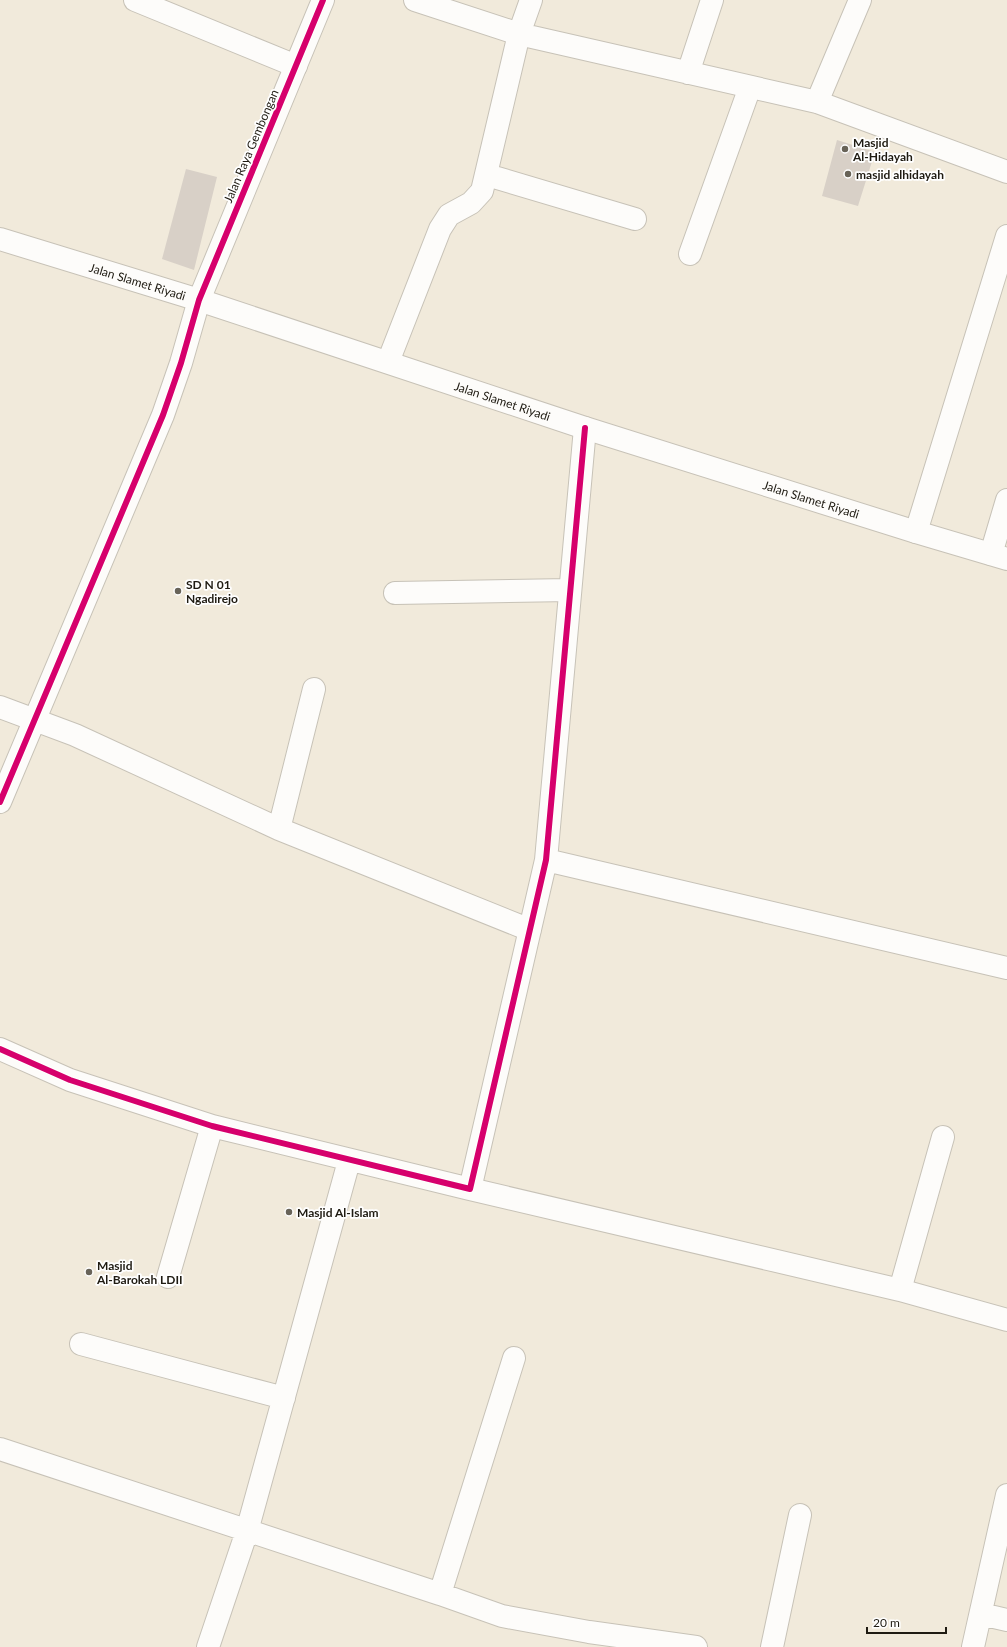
<svg xmlns="http://www.w3.org/2000/svg" width="1007" height="1647" font-family="Lato,sans-serif">
  <rect width="100%" height="100%" fill="#f1eadb"/>
  <path fill="#d8d0c7" d="M837 140 875 152 858 206 822 196Z
    M186 169 217 177 194 270 162 259Z"/>
  <g fill="none" stroke-linecap="round" stroke-linejoin="round">
    <defs>
      <path id="street" d="M135 0 296 66
        M415 0 519 34 817 102 1007 172
        M688 73 712 0
        M817 102 860 0
        M487 175 635 219
        M690 254 750 87
        M388 362 440 229 449 215 471 203 482 191 519 34 531 0
        M916 532 1007 236
        M991 554 1007 500
        M395 593 570 590
        M0 707 75 735 279 829 530 930
        M0 802 163 415 181 363 199 300
        M279 829 314 689
        M546 860 1007 968
        M0 1049 70 1080 212 1126 470 1189 546 860 585 428
        M470 1189 900 1290 1007 1320
        M168 1277 212 1126
        M900 1290 943 1137
        M81 1344 284 1398
        M0 1449 440 1594 502 1616 589 1632 696 1647
        M440 1594 514 1358
        M981 1614 1007 1620
        M208 1647 247 1531 349 1161
        M772 1647 800 1515
        M973 1647 1007 1495"/>
      <path id="secondary" d="M199 300 323 0"/>
      <g id="primary">
        <path id="s1" d="M0 239 199 300 585 428 916 532 1007 559"/>
      </g>
    </defs>
    <use href="#street" stroke="#c7c2b7" stroke-width="24"/>
    <use href="#secondary" stroke="#c7c2b7" stroke-width="24"/>
    <use href="#primary" stroke="#c7c2b7" stroke-width="24"/>
    <use href="#street" stroke="#fdfcfa" stroke-width="22"/>
    <use href="#secondary" stroke="#fdfcfa" stroke-width="22"/>
    <use href="#primary" stroke="#fdfcfa" stroke-width="22"/>
    <defs>
      <path id="cycleway" d="M0 802 163 415 181 363 199 300 323 0
        M0 1049 70 1080 212 1126 470 1189 546 860 585 428"/>
    </defs>
    <use href="#cycleway" stroke="#fff" stroke-width="8"/>
    <use href="#cycleway" stroke="#d6006c" stroke-width="6"/>
  </g>
  <g fill="#686358" stroke="#fff" stroke-width="1.5">
    <circle cx="845" cy="149" r="4"/>
    <circle cx="848" cy="174" r="4"/>
    <circle cx="178" cy="591" r="4"/>
    <circle cx="289" cy="1212" r="4"/>
    <circle cx="89" cy="1272" r="4"/>
  </g>
  <g text-anchor="middle" dominant-baseline="central" stroke-width="3.5" stroke-linejoin="round" paint-order="stroke">
    <g font-size="12" font-weight="bold" fill="#1f1b12" stroke="#fff" text-anchor="start">
      <text x="853" y="142">Masjid<tspan x="853" dy="14">Al-Hidayah</tspan></text>
      <text x="856" y="174">masjid alhidayah</text>
      <text x="186" y="584">SD N 01<tspan x="186" dy="14">Ngadirejo</tspan></text>
      <text x="297" y="1212">Masjid Al-Islam</text>
      <text x="97" y="1265">Masjid<tspan x="97" dy="14">Al-Barokah LDII</tspan></text>
    </g>
    <g font-size="12" fill="#1f1b12" stroke="#fff">
      <text transform="translate(251 146) rotate(-67)">Jalan Raya Gembongan</text>
      <text stroke="none"><textPath href="#s1" startOffset="144">Jalan Slamet Riyadi</textPath></text>
      <text stroke="none"><textPath href="#s1" startOffset="528">Jalan Slamet Riyadi</textPath></text>
      <text stroke="none"><textPath href="#s1" startOffset="852">Jalan Slamet Riyadi</textPath></text>
    </g>
  </g>
  <path d="M867 1627v6h79v-6" fill="none" stroke="#1f1b12" stroke-width="2"/>
  <text x="873" y="1627" font-size="12" fill="#1f1b12" stroke="#ffffff" stroke-width="3" paint-order="stroke">20 m</text>
</svg>
